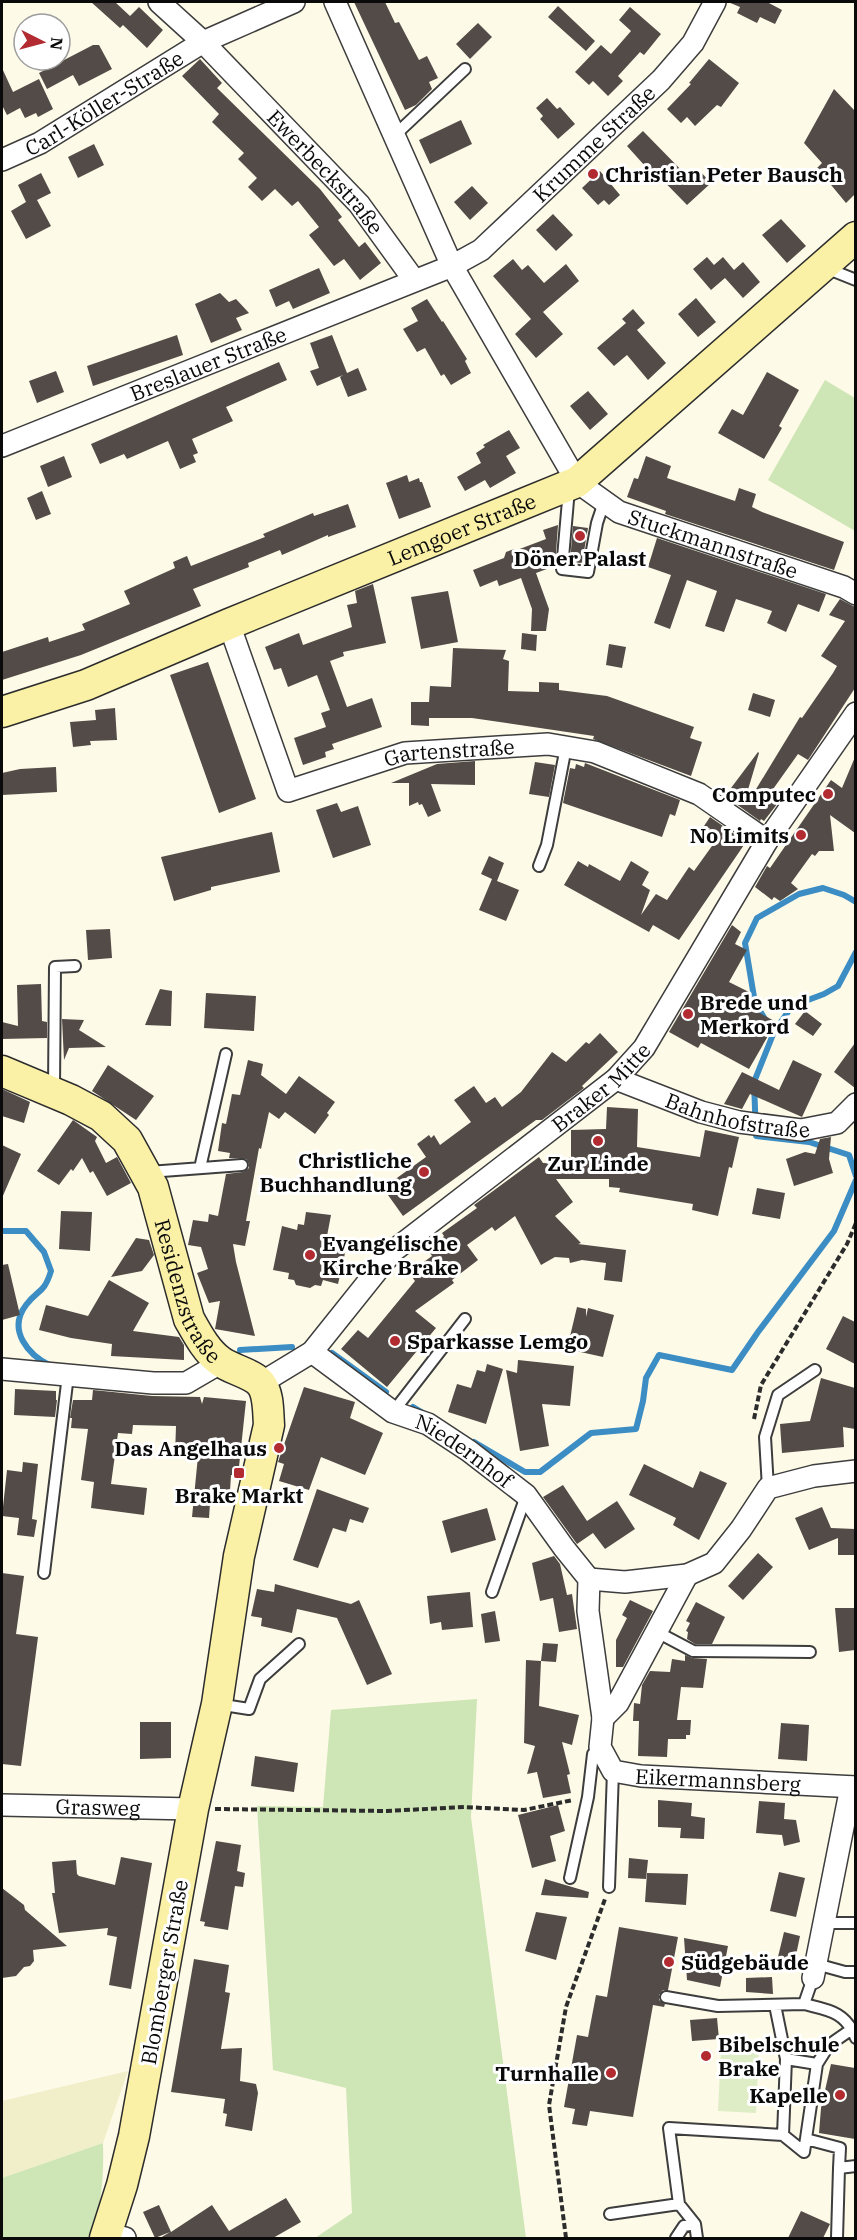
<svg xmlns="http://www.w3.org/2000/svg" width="857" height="2240" font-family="'IBM Plex Serif',serif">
  <rect width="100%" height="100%" fill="#fefae8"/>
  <path fill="#f1eeca" d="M128 2071 103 2143 2 2178V2101Z"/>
  <path fill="#cee5b5" d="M825 380 855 398V531L768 480Z
    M477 1699 471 1817 526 2238H315L352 2213 346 2088 273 2070 257 1806 323 1807 331 1710Z
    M103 2143C104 2174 102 2210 89 2238H2V2178Z"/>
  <path fill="#dfedc6" d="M721 2051 759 2052 756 2113 718 2111Z"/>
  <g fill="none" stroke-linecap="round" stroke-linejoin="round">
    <path stroke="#3b8dc4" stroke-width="6" d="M856 952 838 986 824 994 792 1006 774 1032 754 1082 756 1136 809 1142 849 1155 856 1176
      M765 1019 755 1003 745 943 757 918 799 894 823 888 844 895 856 902
      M2 1231H26L44 1252 51 1271C44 1294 38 1289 26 1305 7 1330 28 1355 51 1366
      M240 1350 292 1347
      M332 1353 386 1392
      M413 1407 423 1413
      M474 1442 525 1472H540L591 1433 636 1429 643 1401 646 1378 659 1355 732 1370 758 1332 834 1231 856 1180"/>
  </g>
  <path fill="#524b47" d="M91 2H115L130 16 139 7 163 30 147 48 123 25 120 28Z
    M354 2H385L395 23 399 22 419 60 427 56 438 78 429 82 432 89 416 105 405 110Z
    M728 2H767L782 10 775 24 760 17 757 23 737 13 740 7Z
    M558 6 595 41 586 51 548 17Z
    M630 7 661 34 644 55 640 52 618 76 623 81 608 96 593 81 589 85 575 72 601 45 611 54 631 31 619 20Z
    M478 23 492 37 470 59 456 44Z
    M93 45H99L112 69 79 86 73 75 47 89 39 73Z
    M200 59 222 83 217 88 320 189 342 217 338 220 359 247 365 242 381 263 360 280 344 259 334 266 309 235 319 227 298 201 292 206 275 189 262 201 248 187 257 178 238 159 244 153 212 122 219 114 182 76Z
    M709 59 739 83 721 107 717 105 695 126 687 117 681 123 667 109 691 84 689 83Z
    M2 68 13 92 39 79 53 109 38 117 36 113 25 118 20 108 7 115 2 105Z
    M834 89 855 111V194L846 203 817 168 822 163 804 143Z
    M547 98 557 109 560 107 575 124 558 139 540 119 543 116 536 108Z
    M461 120 472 144 430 164 419 140Z
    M643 131 690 179 699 170 711 183 687 205 647 164 645 166 627 146Z
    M94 144 104 165 78 178 68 157Z
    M600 171 620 195 609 205 604 200 598 205 582 188Z
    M41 173 51 193 37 200 51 226 26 239 11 211 26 202 18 185Z
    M472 186 488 203 470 220 454 202Z
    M553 214 573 235 556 251 536 230Z
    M781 219 806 246 787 263 762 235Z
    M707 257 714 265 723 257 734 270 743 262 760 282 743 298 725 278 711 290 693 269Z
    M513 259 522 270 528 265 544 283 566 264 579 281 543 312 563 334 536 358 515 334 531 319 493 276Z
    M319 268 330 293 293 309 289 301 276 307 269 290Z
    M220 293 229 302 236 299 249 313 236 318 242 330 211 343 195 304Z
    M696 298 716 322 698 337 678 314Z
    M427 299 442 322 443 321 467 359 465 361 471 373 451 385 444 374 441 376 425 348 417 352 403 329 418 321 411 308Z
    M633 309 645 323 637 330 666 363 648 380 627 355 614 366 597 348 626 323 622 319Z
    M177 335 183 355 93 386 87 366Z
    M332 335 347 373 358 368 367 390 348 397 340 377 343 375 317 386 310 371 319 368 310 343Z
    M279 362 287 380 226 407 233 421 192 439 198 453 193 455 196 462 180 469 168 441 127 459 124 454 100 464 91 444Z
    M56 371 64 392 37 403 29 381Z
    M767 372 799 390 779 426 782 428 764 459 718 433 732 409 743 415Z
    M588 391 608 414 590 430 570 406Z
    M509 430 520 448 506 456 516 473 490 488 485 480 465 491 457 477 481 463 476 453 485 447 483 445Z
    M64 456 72 477 48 487 40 466Z
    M646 456 671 466 667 478 735 501 739 488 756 494 752 507 762 512 844 542 834 570 665 514 666 511 627 497 634 478 638 479Z
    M407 475 409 482 419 478 420 482H422L431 507 399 519 386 483Z
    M42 491 51 514 36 520 27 498Z
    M348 504 356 527 328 537V535L282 555 280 550 248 563 249 567 193 589 201 606 81 655 2 680V652L48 637 49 642 85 630 82 624 130 604 124 591 175 568 173 562 187 556 191 566 265 537 263 534 313 513 314 516Z
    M558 525 555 566 536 573 549 609 546 631H531L532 609 521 578 499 586 497 580 480 587 473 570 504 558 506 552 514 549 517 550 546 539 543 530Z
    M573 526 588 528 582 563 570 562Z
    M657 538 826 594 819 612 798 604 786 632 767 623 772 611 736 599 724 632 705 626 717 591 687 580 670 629 654 623 671 575 648 567Z
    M373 584 386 643 343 652 344 656 330 661 347 707 372 698 382 727 332 744 334 749 325 752 326 757 303 765 294 738 326 727 321 713 330 710 317 675 288 687 281 668 274 670 265 647 299 633 303 645 352 627 347 605 357 603 355 591Z
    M448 591 458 642 421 649 411 597Z
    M840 599 855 607V688L808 760 798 754 771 792 781 799 764 821 761 819 760 821 725 796 758 752 759 753 744 803 747 804 800 717 802 718 833 673 837 666 821 656 845 621 829 615Z
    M522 633 537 635 536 651 521 649Z
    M609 644 626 647 622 668 606 665Z
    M453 648 506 650 503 659 509 661 508 691 539 692V682L559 683V690L607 696 694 727 690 738 702 742 691 776 593 739 594 736 472 718H429V726L411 725V702H429L430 686 451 687Z
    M208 662 256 799 219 813 170 675Z
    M753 693 775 700 770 717 748 710Z
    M115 708 117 740 90 741 91 745 73 747 70 722 96 720 95 710Z
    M855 757V833L830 815 834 851H819L815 856 812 854 791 883 798 889 780 901 774 897 772 900 755 887 767 866 770 868 831 780 842 788Z
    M475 761V785L431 784 441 811 428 817 422 804 419 805 418 802 409 806V783H391L437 764Z
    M535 762 555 765 549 797 529 794Z
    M585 763 680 800 675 816 670 814 662 837 563 803 570 768 575 769 576 764 584 767Z
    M56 767 57 792 2 795V773L20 769Z
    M337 803 341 812 358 806 371 845 333 858 316 810Z
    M710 817 746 842 679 940 653 925 649 932 564 885 578 861 588 867 589 864 620 881 631 861 649 872 642 885 650 890 641 915 656 894 667 900 689 867 694 871 717 839 707 832 710 828 702 829Z
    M272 832 280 872 211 887V890L174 901 161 857Z
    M489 856 504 863 497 881 519 890 506 921 479 910 492 879 481 874Z
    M732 925 741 932 735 944 747 950 729 982 749 992 744 1004 776 1022 749 1069 701 1043 698 1048 669 1032Z
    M110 929 112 958 88 960 86 930Z
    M41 984 42 1021 47 1022V1038L2 1039V1022L18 1026 17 985Z
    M160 989 172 991 171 1026 145 1025Z
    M206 993 256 996 254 1031 204 1028Z
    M805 1011 822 1024 813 1036 795 1024Z
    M62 1019 84 1020 79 1030 106 1047 69 1048 64 1060Z
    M600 1033 618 1052 582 1086 584 1088 542 1120H536L403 1216 383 1188 426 1157 417 1144 429 1135 431 1138 434 1135 440 1145 471 1122 454 1100 474 1086 486 1103 495 1097 502 1107 521 1092 552 1052 566 1062 586 1042 589 1044Z
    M855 1043V1088L834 1072Z
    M248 1060 263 1064 261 1075 286 1094 299 1076 335 1102 327 1113 329 1115 315 1134 285 1112 279 1119 269 1112 261 1149 259 1148 246 1221H250L245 1246 233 1244 236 1262 255 1336 215 1329 220 1301 209 1303 197 1273 208 1269 201 1247 188 1245 193 1220 208 1222 209 1214 218 1216 226 1174 243 1172 249 1168V1164L246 1159 229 1158 230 1153 218 1151 222 1123 226 1124 232 1094 240 1095Z
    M793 1060 822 1074 802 1117 750 1094 742 1109 724 1104 742 1072 779 1090Z
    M108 1065 154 1096 136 1120 92 1091Z
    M2 1089 30 1102 24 1123 2 1116Z
    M607 1107 638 1109 637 1147 700 1157 705 1130 739 1137 732 1168 729 1167 718 1216 692 1210 693 1204 619 1192 620 1188 609 1187V1179H556L573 1202 555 1216 581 1243 578 1244 626 1250 622 1282 604 1280 606 1263 582 1260 570 1263 569 1258 555 1257 541 1265 515 1216 495 1231 492 1227 467 1245 478 1260 452 1280 454 1283 415 1311 436 1328 387 1387 341 1349 358 1330 368 1338 415 1281 409 1273 432 1256 429 1251 444 1236 442 1233 477 1208 474 1205 539 1157 543 1163 568 1164 569 1157H571V1130L606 1129Z
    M73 1120 97 1137 95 1141 106 1163 117 1157 131 1183 107 1196 93 1171 90 1173 82 1158 73 1171 71 1169 59 1185 37 1171Z
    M831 1137 829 1159 833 1173 794 1186 786 1159 805 1152 815 1154 820 1139Z
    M2 1145 21 1154 2 1198Z
    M757 1188 785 1193 780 1219 752 1214Z
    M61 1211 92 1212 90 1251 59 1249Z
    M306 1212 331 1215 327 1236 348 1240 338 1284 323 1280 321 1286 315 1285 310 1288 296 1285 294 1280 288 1279 289 1273 273 1270 282 1226 297 1230 298 1224 304 1225Z
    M136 1238 149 1240 154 1255 142 1271 111 1277Z
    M8 1264 20 1315 2 1320V1265Z
    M109 1280 149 1303 133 1331 179 1337 184 1345V1360L111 1356 112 1344 71 1338 39 1330 46 1305 88 1316Z
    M577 1307 586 1309V1317L588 1308 614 1315 603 1357 567 1349Z
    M843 1316 855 1322V1364L826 1349Z
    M518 1360 574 1366 570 1406 542 1404 549 1446 520 1451 506 1370 517 1373Z
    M487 1364 503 1369 486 1424 448 1412 457 1384 471 1388 477 1370 485 1372Z
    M821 1378 855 1388V1429L843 1427 844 1447 782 1453 780 1424 810 1421Z
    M304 1387 355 1402 350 1418 383 1433 365 1475 321 1457 309 1490 279 1481 284 1464 278 1462Z
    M15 1389 56 1391V1400H57L55 1417 14 1415Z
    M93 1390 152 1396 200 1397 202 1404 204 1397 246 1401 238 1476 231 1475 230 1491 211 1489 209 1518 192 1517 198 1456 175 1455 176 1426 133 1425 132 1434 118 1433 111 1484 147 1488 144 1515 91 1508 94 1482 81 1480 88 1429 71 1428 72 1418H70L73 1400H92Z
    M23 1462 38 1464 32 1519 37 1520 34 1537 17 1535 19 1518 2 1516 7 1470 22 1472Z
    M644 1464 693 1488 700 1471 727 1483 699 1540 673 1525 676 1518 629 1495Z
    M563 1485 587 1521 617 1501 635 1529 605 1549 593 1533 577 1544 543 1497Z
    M317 1489 369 1508 363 1523 350 1519 346 1532 333 1528 318 1568 293 1560Z
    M822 1507 831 1528 855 1529V1555H838V1538L809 1550 795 1518Z
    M487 1508 496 1540 451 1553 442 1521Z
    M758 1553 773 1567 743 1600 728 1586Z
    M554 1556 560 1564 567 1595 572 1594 577 1629 559 1632 553 1598 540 1601 532 1563Z
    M2 1573 24 1576 16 1634 38 1637 21 1766 2 1764Z
    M275 1584 351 1604 359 1600 392 1674 367 1685 337 1618 297 1609 292 1633 261 1626 262 1618 251 1616 257 1589 274 1592Z
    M470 1592 473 1627 442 1630 441 1622 430 1624 427 1596Z
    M630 1600 653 1611 623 1667H616V1640L627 1618 622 1615Z
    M696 1602 725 1617 712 1644H695L687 1639 688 1632 686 1631 690 1623 686 1621Z
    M835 1608H855V1650L839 1652Z
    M495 1611 500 1641 485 1643 481 1614Z
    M543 1643 558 1644 556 1662 541 1661Z
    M685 1655 692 1658 707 1659 703 1688 681 1687 677 1720H691L690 1735H686V1739H668L667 1757 638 1756 639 1721H633L634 1703 640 1704 642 1685 650 1671 670 1672 672 1659 685 1661Z
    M526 1660 541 1661 539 1706 579 1715 572 1745 562 1742 570 1774 567 1775 571 1793 543 1798 537 1772 527 1774 535 1746 524 1743Z
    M140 1722H171V1758L140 1759Z
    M781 1723 809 1725 807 1761 778 1759Z
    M255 1756 298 1763 294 1792 251 1786Z
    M658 1800 692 1803 691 1816 705 1818 704 1839 680 1838 681 1828 658 1827Z
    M759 1801 785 1803 784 1819 796 1820 800 1842 784 1846 782 1835 756 1833Z
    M558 1805 565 1831 550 1836 556 1861 532 1868 518 1815Z
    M216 1841 241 1845 237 1871 245 1873 243 1887 235 1886 228 1930 204 1926 205 1922 200 1921Z
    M121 1857 152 1863 131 1989 109 1985 117 1937 107 1935 108 1928 59 1933 52 1893H55L52 1862 76 1860 77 1874 79 1876 115 1885Z
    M629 1858 648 1860 646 1879 628 1878Z
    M779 1872 805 1878 796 1917 770 1911Z
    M647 1873 688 1874 686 1905 645 1902Z
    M545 1879 589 1892 588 1898 541 1895Z
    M2 1888 24 1905 25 1910 67 1946 33 1950 34 1961 30 1966 24 1967 16 1976 2 1978Z
    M536 1912 567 1917 556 1960 525 1951Z
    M619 1927 678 1937 668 1990H663L659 1995V2000L665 2004 664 2007 653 2005 633 2117 590 2111 587 2126 572 2124 575 2109 564 2107 577 2035 588 2037 596 1995 607 1997Z
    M784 1932 800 1936 794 1965 777 1961Z
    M684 1938 728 1946 720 1987 687 1980Z
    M194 1959 229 1965 225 1992 230 1993 221 2049 242 2048 240 2081 256 2084 258 2093 252 2131 225 2126 227 2114 223 2113 225 2099 171 2092Z
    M772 1977 773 1994 746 1992V1978Z
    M717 2018 719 2039 692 2041 690 2020Z
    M831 2064 855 2068V2139L819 2133 821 2108Z
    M286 2198 301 2222 273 2238H160L170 2232 155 2238 143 2212 159 2205 171 2232 212 2205 229 2231Z
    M801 2211 830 2224 823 2238H788Z"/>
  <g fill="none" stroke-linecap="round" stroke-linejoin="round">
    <defs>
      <path id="lane" d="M394 136 465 69
        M826 268 856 280
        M569 489 562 569 588 572 597 523 604 502
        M539 866 547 845 566 747
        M54 1089 55 967 75 966
        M200 1168 226 1054
        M149 1172 242 1165
        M393 1412 465 1319
        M768 1488 765 1437 778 1395 815 1370
        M44 1573 68 1375
        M492 1592 526 1496
        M657 1632 693 1651 810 1652
        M217 1704 249 1709 260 1679 299 1644
        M570 1878 588 1797 593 1754 600 1747
        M609 1887 613 1771
        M824 1923H856
        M816 1964 845 1972H856
        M666 1997 718 2006 804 2004 813 1978
        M804 2004C828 2010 845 2011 856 2038
        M775 2005 786 2059 783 2135
        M786 2059 817 2064
        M806 2139 840 2148 839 2168
        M610 2214 679 2204
        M676 2238 684 2226 695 2224
        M697 2238 695 2224 679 2204 669 2128 783 2135 804 2152 817 2064 829 2045 852 2029
        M837 2238 839 2168 856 2166"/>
      <g id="street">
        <path id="s1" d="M159 2 203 42 359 204 414 280"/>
        <path id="s2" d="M335 2 452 266 481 250 661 80 693 43 715 2"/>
        <path id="s3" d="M2 160 40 143 203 42 294 2"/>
        <path id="s4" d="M2 446 452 266 577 482 619 512 844 587 856 594"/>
        <path id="s5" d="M229 624 288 791 405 753 548 744 595 752 699 794 767 841"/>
        <path id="s6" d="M616 1079 701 1112 739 1122 801 1130 837 1123 856 1104"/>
        <path id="s7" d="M312 1352 393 1412 428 1424 469 1451 526 1495 564 1548 589 1579 588 1611 603 1718 618 1703 687 1575"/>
        <path d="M2 1369 153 1383H186L210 1369 219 1360"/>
        <path id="s8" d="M261 1383 312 1352 392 1252 616 1079 644 1048 767 841 856 713"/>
        <path d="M589 1579 625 1582 687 1575 714 1563 741 1529 768 1488 814 1476 856 1471"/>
        <path id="s9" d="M603 1718 600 1747 613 1771 641 1776 856 1787"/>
        <path id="s10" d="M2 1805 193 1809"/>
        <path d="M813 1978 851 1787"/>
        <path d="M107 2234 125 2238"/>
      </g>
      <g id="secondary">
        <path id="s11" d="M2 712 86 685 229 624 577 482 856 237"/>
        <path id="s12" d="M2 1071 71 1100 101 1116 127 1140 153 1187 189 1319C197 1333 206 1351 220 1361 230 1369 254 1374 261 1384 269 1394 268 1413 269 1425L239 1556 217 1704 193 1809 134 2136 122 2185 105 2238"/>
      </g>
    </defs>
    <use href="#lane" stroke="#3d3d3d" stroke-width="14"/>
    <use href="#street" stroke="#3d3d3d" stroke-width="24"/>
    <use href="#secondary" stroke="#2c2c2c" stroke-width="33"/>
    <path stroke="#2c2c2c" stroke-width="4" stroke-dasharray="6 3" stroke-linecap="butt" d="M754 1419 761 1385 847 1244 856 1223
      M215 1809 387 1811 464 1807 524 1810 573 1800
      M566 2238 549 2105 566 2007 605 1899"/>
    <use href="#lane" stroke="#fff" stroke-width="10"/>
    <use href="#street" stroke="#fff" stroke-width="21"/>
    <use href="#secondary" stroke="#faf1a6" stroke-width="30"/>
  </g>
  <g fill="#b12b31" stroke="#fff" stroke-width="2">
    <circle cx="593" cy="174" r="6"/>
    <circle cx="580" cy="536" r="6"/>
    <circle cx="828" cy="794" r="6"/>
    <circle cx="801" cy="835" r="6"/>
    <circle cx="688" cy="1014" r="6"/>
    <circle cx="598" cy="1141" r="6"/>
    <circle cx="424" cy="1172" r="6"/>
    <circle cx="310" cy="1255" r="6"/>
    <circle cx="395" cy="1341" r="6"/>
    <circle cx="279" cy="1448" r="6"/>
    <rect x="233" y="1467" width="12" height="12" rx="3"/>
    <circle cx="669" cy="1962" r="6"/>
    <circle cx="706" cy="2056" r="6"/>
    <circle cx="611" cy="2073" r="6"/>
    <circle cx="840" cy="2095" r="6"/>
  </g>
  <g text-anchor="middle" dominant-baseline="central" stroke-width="6" stroke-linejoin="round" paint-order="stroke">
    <g font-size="21" fill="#0a0a0a" stroke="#fff">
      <text stroke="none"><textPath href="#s3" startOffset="117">Carl-Köller-Straße</textPath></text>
      <text stroke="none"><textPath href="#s2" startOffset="477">Krumme Straße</textPath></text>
      <text stroke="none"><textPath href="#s1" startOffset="238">Ewerbeckstraße</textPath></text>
      <text stroke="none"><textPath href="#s4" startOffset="222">Breslauer Straße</textPath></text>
      <text stroke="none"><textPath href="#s11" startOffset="495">Lemgoer Straße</textPath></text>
      <text stroke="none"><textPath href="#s4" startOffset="885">Stuckmannstraße</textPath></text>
      <text stroke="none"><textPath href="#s5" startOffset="344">Gartenstraße</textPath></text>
      <text stroke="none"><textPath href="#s8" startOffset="454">Braker Mitte</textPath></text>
      <text stroke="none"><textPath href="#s6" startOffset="128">Bahnhofstraße</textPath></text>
      <text stroke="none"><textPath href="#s12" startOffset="308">Residenzstraße</textPath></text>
      <text stroke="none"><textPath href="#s7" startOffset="182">Niedernhof</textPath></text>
      <text stroke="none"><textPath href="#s9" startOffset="162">Eikermannsberg</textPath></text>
      <text stroke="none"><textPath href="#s10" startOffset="96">Grasweg</textPath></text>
      <text transform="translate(164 1972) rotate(-80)">Blomberger Straße</text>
    </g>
    <g font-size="21" font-weight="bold" fill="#0a0a0a" stroke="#fff" text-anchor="start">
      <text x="605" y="174">Christian Peter Bausch</text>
      <text x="580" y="558" text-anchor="middle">Döner Palast</text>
      <text x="816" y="794" text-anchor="end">Computec</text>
      <text x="789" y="835" text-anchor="end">No Limits</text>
      <text x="700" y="1002">Brede und<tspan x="700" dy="24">Merkord</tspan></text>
      <text x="412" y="1160" text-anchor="end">Christliche<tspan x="412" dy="24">Buchhandlung</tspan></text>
      <text x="598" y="1163" text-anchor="middle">Zur Linde</text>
      <text x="322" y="1243">Evangelische<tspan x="322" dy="24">Kirche Brake</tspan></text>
      <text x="407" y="1341">Sparkasse Lemgo</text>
      <text x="267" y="1448" text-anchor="end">Das Angelhaus</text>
      <text x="239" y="1495" text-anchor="middle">Brake Markt</text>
      <text x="681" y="1962">Südgebäude</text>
      <text x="718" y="2044">Bibelschule<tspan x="718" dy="24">Brake</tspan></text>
      <text x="599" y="2073" text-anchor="end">Turnhalle</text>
      <text x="828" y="2095" text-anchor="end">Kapelle</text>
    </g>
  </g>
  <rect width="857" height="2240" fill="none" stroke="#0a0a0a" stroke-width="6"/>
  <g transform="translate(42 42) rotate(96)"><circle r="28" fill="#ffffff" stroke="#9d9d9d" stroke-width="1.5"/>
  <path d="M0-4.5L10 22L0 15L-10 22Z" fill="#b12b31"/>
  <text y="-9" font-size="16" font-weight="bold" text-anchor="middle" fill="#0a0a0a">N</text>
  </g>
</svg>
